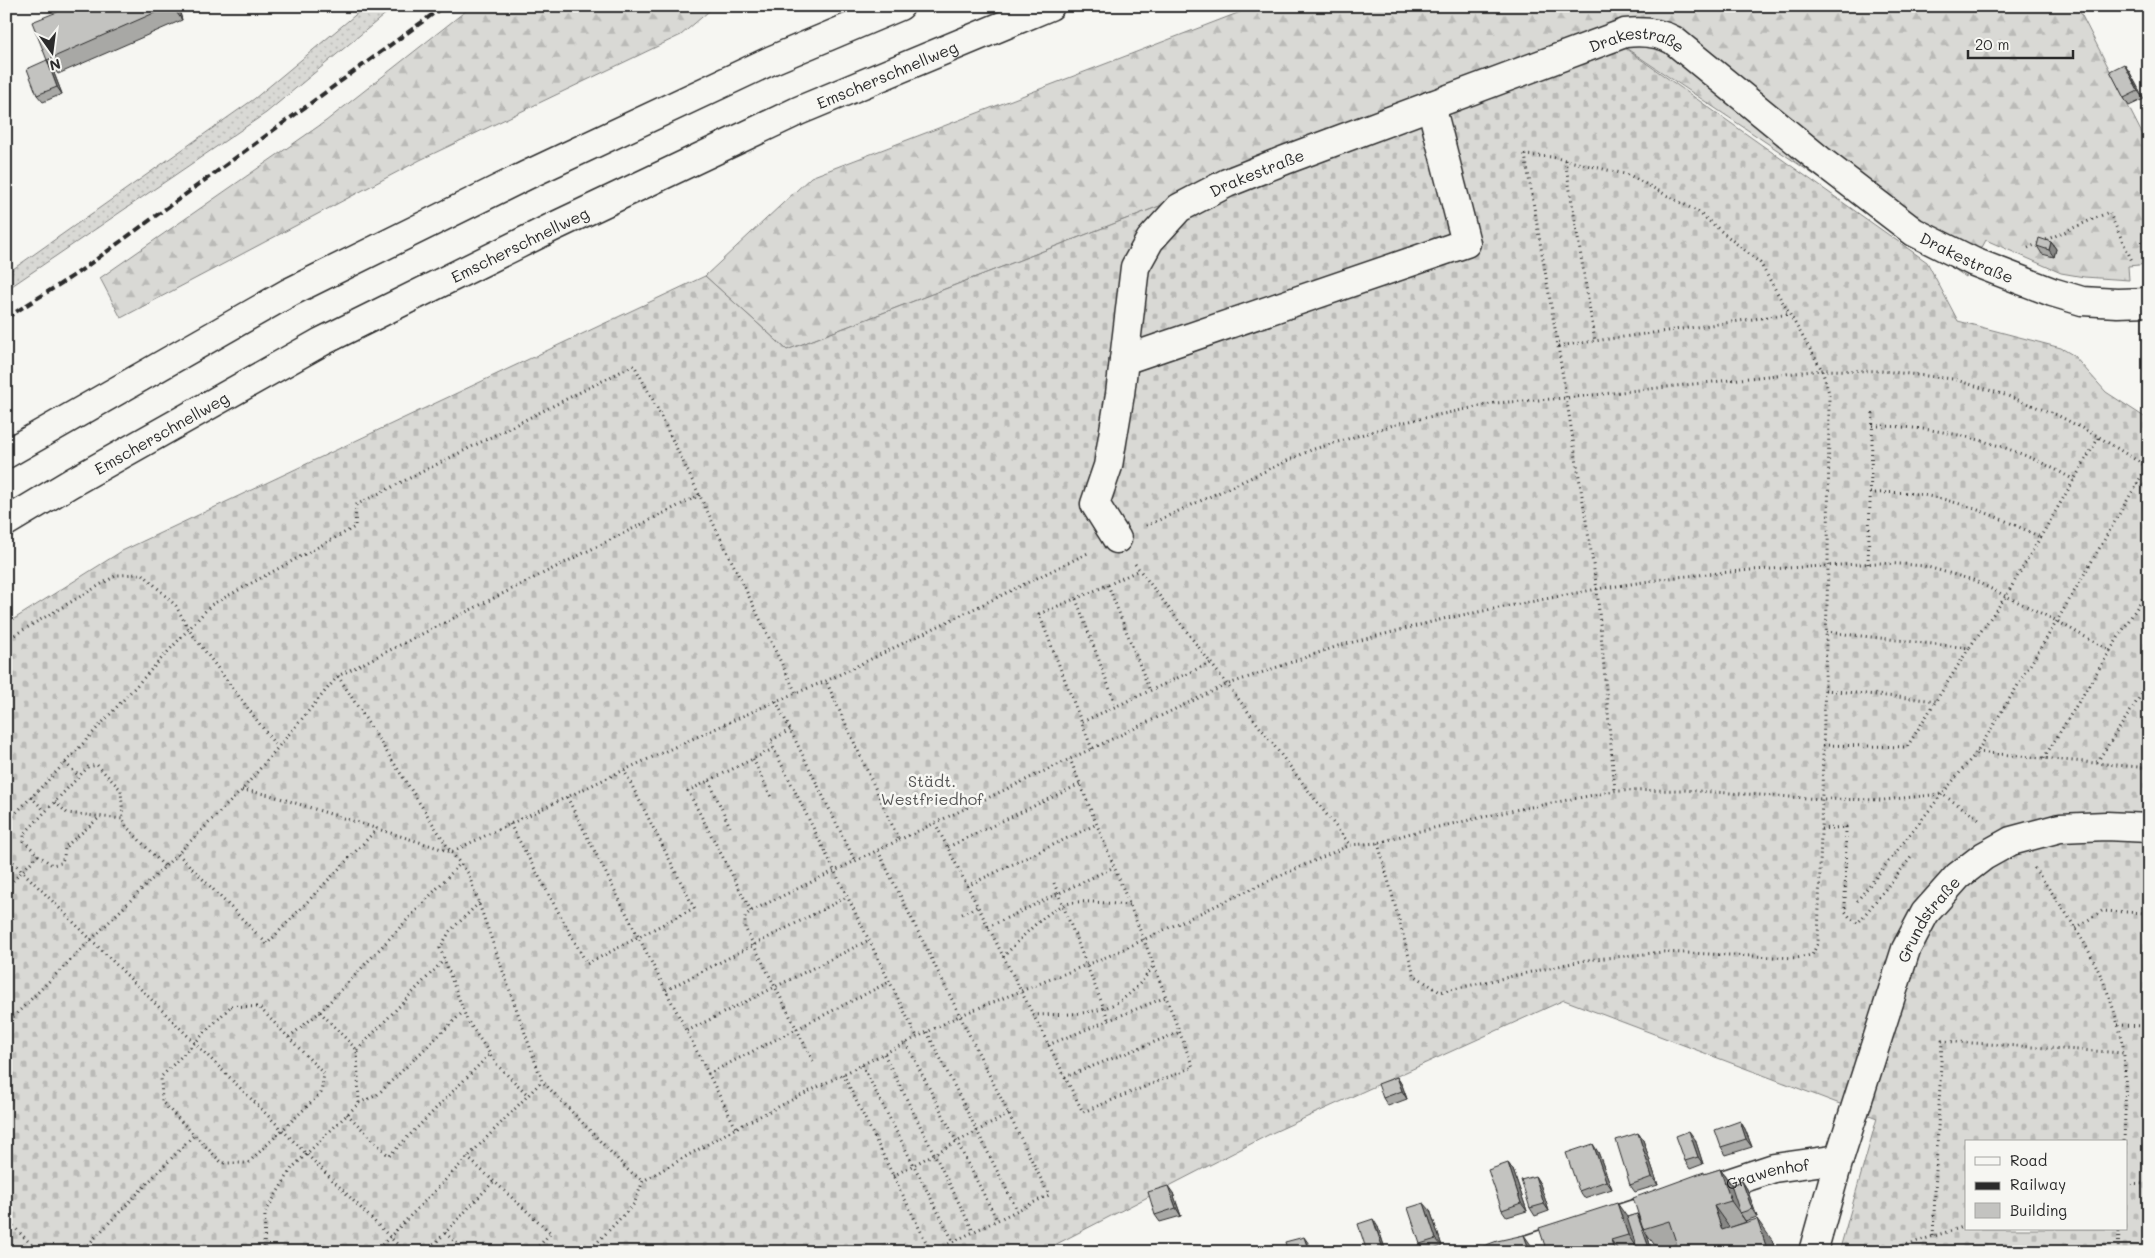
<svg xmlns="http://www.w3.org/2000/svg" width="2155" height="1258" font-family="Mali,sans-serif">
  <defs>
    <pattern id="grass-dots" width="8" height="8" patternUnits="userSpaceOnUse" patternTransform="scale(1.25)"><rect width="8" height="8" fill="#d9d9d5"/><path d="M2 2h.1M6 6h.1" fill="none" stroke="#babab7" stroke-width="1.8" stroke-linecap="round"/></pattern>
    <pattern id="forest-firs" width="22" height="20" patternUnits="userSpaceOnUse" patternTransform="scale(1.25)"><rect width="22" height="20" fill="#d9d9d5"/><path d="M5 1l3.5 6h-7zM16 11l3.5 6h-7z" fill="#babab7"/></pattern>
    <pattern id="cemetery-stones" width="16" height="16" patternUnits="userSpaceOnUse" patternTransform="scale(1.25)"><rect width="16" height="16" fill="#d9d9d5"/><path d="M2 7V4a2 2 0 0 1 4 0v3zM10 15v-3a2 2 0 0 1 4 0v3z" fill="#babab7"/></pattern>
  </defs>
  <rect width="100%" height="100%" fill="#f6f6f2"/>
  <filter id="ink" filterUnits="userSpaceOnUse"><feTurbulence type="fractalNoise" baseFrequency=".02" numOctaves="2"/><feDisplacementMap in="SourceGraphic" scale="10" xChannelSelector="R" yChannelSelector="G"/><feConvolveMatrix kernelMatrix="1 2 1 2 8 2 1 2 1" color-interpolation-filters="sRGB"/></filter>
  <g filter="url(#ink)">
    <path fill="url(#grass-dots)" stroke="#828280" d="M366 6H395L266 113 6 290V274L254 99Z"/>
    <path fill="url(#forest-firs)" stroke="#828280" d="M472 6H715L681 35 420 160 121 318 100 278 326 121Z
      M1256 6H2077L2149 147V264L2128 266 2129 280 2084 277 2061 273 1986 240 1966 277 1605 34 787 350 705 276 811 177Z"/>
    <path fill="url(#cemetery-stones)" stroke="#828280" fill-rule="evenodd" d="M1605 34 1927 262 1958 321 2061 348 2073 355 2106 392 2149 420V1252H1839L1877 1118 1564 1000 1272 1133 1041 1252H6V624L122 551 705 276 787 350ZM1966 1142H2126V1229H1966Z"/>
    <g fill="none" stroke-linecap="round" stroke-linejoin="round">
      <defs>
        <g id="minor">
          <path d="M1124 360 1466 243 1431 105"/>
          <path id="s1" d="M1117 539 1095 504 1108 466 1120 394 1135 267 1150 240 1179 208 1227 183 1285 160 1625 33C1643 31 1658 32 1673 40L1820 160 1914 232 1974 262 2052 292 2082 301 2117 303 2149 302"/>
          <path id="s2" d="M1520 1252 1774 1168 1839 1159"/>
          <path id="s3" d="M1813 1252 1839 1159 1906 949 1925 913 1958 876 1984 856 2011 841 2060 828 2106 826 2149 828"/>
        </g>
        <g id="highway">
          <path d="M6 454 290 292 527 175 772 60 900 6"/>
          <path id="s4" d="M6 522 71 483 321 342 551 228 798 111 1050 6"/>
        </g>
      </defs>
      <use href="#minor" stroke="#2b2b2b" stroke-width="31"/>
      <use href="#highway" stroke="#2b2b2b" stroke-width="31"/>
      <path stroke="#2b2b2b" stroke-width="3" stroke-dasharray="1 4" stroke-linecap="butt" d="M1565 160 1595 341
        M2028 248 2109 212 2132 261
        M1558 346 1790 314
        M1873 426C1943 426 2014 444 2074 480
        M2137 483 2149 490
        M1870 493C1883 493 1896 492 1909 493 1954 498 2000 517 2040 537
        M1146 526 1311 450 1400 423 1495 403 1566 398 1822 370 1883 371 1953 379 2008 396 2057 415 2099 437 2147 467
        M1135 564 1350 845
        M1868 564 1873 411
        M1108 585 1150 691
        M1076 599 1116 706
        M1826 632 1969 648 2006 596 2099 437
        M6 640 117 575 143 574 176 606 189 630 277 747
        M338 676 451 852 468 873 542 1081 628 1170 643 1181
        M1825 690 1938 701
        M776 701 855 861
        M1082 722 1210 663
        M790 730 770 741 917 1037
        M1823 745 1907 747 1969 648
        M1092 749 1039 614 1108 585 1139 570
        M1977 752 2149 768
        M2044 758 2110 651
        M753 759 772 799
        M2097 762 2149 683
        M65 763 79 776
        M709 781 730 827
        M242 790 270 795 451 852 624 770 776 701 826 681 1088 553
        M31 797 45 811
        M567 797 736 1128
        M55 802 67 813 123 819
        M6 823 65 763 211 605 355 527 356 505 634 365 653 400 796 693
        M935 823 1083 1112 1193 1067 1144 940 1070 759
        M510 824 587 964 694 908 624 770
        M1821 829 1846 827 1845 911 1851 919 1858 923 1913 855
        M899 840 1226 685 1338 646 1447 618 1597 589 1677 577 1751 570 1878 563 1902 564 1924 566 1973 580 2057 621 2110 651 2149 588
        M1378 843 1414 975 1440 992 1586 960 1664 952 1797 958 1812 955 1818 943 1828 566 1829 393 1822 370 1760 263 1698 212 1629 175 1552 157 1525 155 1558 346 1597 589 1615 791
        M948 847 1080 784
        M878 851 1049 1195 932 1252
        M178 854 267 944 377 829
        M6 855 405 1252
        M38 855 52 865 61 863 64 857 65 847 100 817
        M2034 868C2071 918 2102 964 2118 1025 2120 1032 2123 1039 2123 1047 2127 1078 2125 1110 2124 1142
        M1054 883 1109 1021
        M967 886 1097 824
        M6 888 38 855 24 841V834L88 767 97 765 121 790 123 819 126 826 165 867
        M1857 901 1942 794 1982 821
        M479 903 450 931 440 948 467 1020 498 1066 528 1095
        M751 911 688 791 773 749
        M962 914 978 906
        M988 927 1114 867
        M2076 928 2102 911 2149 913
        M1003 957C1021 939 1050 904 1076 902 1094 901 1112 904 1130 905
        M666 990 847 897
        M231 1006 259 1007 324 1074 321 1093 248 1163H222L162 1102 161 1077Z
        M1033 1015C1064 1014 1102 1017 1128 995 1138 987 1146 976 1154 965
        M6 1024 242 790 338 676 700 495
        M2118 1025 2149 1026
        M687 1031 869 940
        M927 1032 1017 1210
        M289 1037 320 1012 460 864
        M906 1043 997 1220
        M1048 1045 1166 997
        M357 1050 444 960
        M884 1054 973 1231
        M813 1061 745 928V916L751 911 899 840 826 681
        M862 1065 953 1241
        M708 1074 889 982
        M843 1074 931 1252
        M1065 1077 1180 1032
        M359 1103 377 1095 463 1012
        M347 1114 389 1156 490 1054
        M467 1157 551 1233 533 1252
        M893 1176 1009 1114
        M2126 1183 2149 1184
        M6 1219 39 1252
        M445 1233 467 1252
        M1933 1236 1942 1041 2124 1053
        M81 1252 194 1135
        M264 1252 265 1213 292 1168 359 1103 357 1050 320 1012
        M375 1252 542 1081
        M427 1252 493 1182
        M588 1252 634 1204 643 1181 736 1128 961 1015 1111 955 1264 883 1350 845 1378 843 1411 833 1515 810 1615 791 1683 790 1822 799 1884 800 1942 794 1977 752 2057 621 2149 463
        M1895 1252 1899 1247 1966 1226
        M2118 1252 2119 1229"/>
      <use href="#minor" stroke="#f6f6f2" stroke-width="28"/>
      <use href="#highway" stroke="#f6f6f2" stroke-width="28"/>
      <path stroke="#2b2b2b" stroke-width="4" stroke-dasharray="8 4" stroke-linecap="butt" d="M6 318 76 274 444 6"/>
    </g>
    <path fill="#a8a8a5" stroke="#2b2b2b" d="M72 6H178L182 20 58 74 47 60Z
      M47 60 52 68 62 94 43 102 37 95Z
      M2129 71 2144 99 2129 106 2124 98Z
      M2051 242 2056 249 2054 257 2042 254 2037 246Z
      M1397 1077 1402 1085 1407 1099 1388 1106 1383 1098Z
      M1740 1121 1745 1129 1752 1147 1726 1155 1721 1147Z
      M1638 1133 1643 1140 1658 1185 1635 1192 1630 1185Z
      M1695 1139 1703 1164 1690 1169 1685 1161Z
      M1598 1152 1612 1189 1584 1198 1579 1191Z
      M1508 1163 1513 1170 1527 1211 1507 1217 1502 1210Z
      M1720 1169 1732 1185 1742 1181 1747 1189 1757 1217 1745 1221 1746 1222 1729 1228 1772 1240 1776 1252H1655L1677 1244 1658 1250 1647 1234 1652 1252H1542L1627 1217 1637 1214 1639 1216 1705 1174Z
      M1535 1176 1540 1184 1549 1211 1535 1216 1530 1208Z
      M1173 1193 1181 1216 1160 1222 1155 1215Z
      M1430 1210 1442 1246 1425 1252 1420 1244Z
      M1378 1227 1386 1252H1367Z"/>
    <path fill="#888886" stroke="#2b2b2b" d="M172 6H178L182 20Z
      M47 60 52 68 62 94 57 87Z
      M2124 64 2129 71 2144 99 2138 91Z
      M2051 242 2056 249 2054 257 2049 250Z
      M1397 1077 1402 1085 1407 1099 1402 1091Z
      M1740 1121 1745 1129 1752 1147 1746 1139Z
      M1689 1131 1695 1139 1703 1164 1698 1157Z
      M1638 1133 1643 1140 1658 1185 1652 1177Z
      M1593 1144 1598 1152 1612 1189 1606 1181Z
      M1508 1163 1513 1170 1527 1211 1521 1203Z
      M1720 1169 1735 1190 1740 1213 1746 1222 1731 1201Z
      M1535 1176 1540 1184 1549 1211 1544 1204Z
      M1742 1181 1747 1189 1757 1217 1752 1209Z
      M1168 1186 1173 1193 1181 1216 1176 1208Z
      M1424 1203 1430 1210 1442 1246 1436 1239Z
      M1617 1203 1632 1224 1637 1249 1628 1235Z
      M1714 1206 1729 1227 1737 1251 1722 1230Z
      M1637 1214 1643 1221V1229L1647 1234 1652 1252 1648 1245Z
      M1373 1219 1378 1227 1386 1252H1384Z
      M1757 1219 1772 1240 1776 1252H1769L1767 1249Z
      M1524 1235 1536 1252H1530Z
      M1304 1237 1309 1244 1312 1252H1309Z
      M1611 1240 1620 1252H1615Z"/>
    <path fill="#c3c3c0" stroke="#2b2b2b" d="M72 6H170L47 60 32 22Z
      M2149 22V30L2146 23Z
      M47 60 57 87 37 95 27 69Z
      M2124 64 2138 91 2124 98 2110 71Z
      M2039 238 2051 242 2049 250 2037 246Z
      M1397 1077 1402 1091 1383 1098 1378 1084Z
      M1740 1121 1746 1139 1721 1147 1715 1130Z
      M1689 1131 1698 1157 1685 1161 1676 1136Z
      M1638 1133 1652 1177 1630 1185 1616 1140Z
      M1593 1144 1606 1181 1579 1191 1566 1153Z
      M1508 1163 1521 1203 1502 1210 1488 1170Z
      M1720 1169 1731 1201 1714 1206 1722 1230 1757 1219 1767 1249 1759 1252H1655L1677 1245 1669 1221 1643 1229 1633 1198 1704 1172V1174Z
      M1535 1176 1544 1204 1530 1208 1521 1180Z
      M1742 1181 1752 1209 1740 1213 1731 1185Z
      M1168 1186 1176 1208 1155 1215 1148 1192Z
      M1424 1203 1436 1239 1420 1244 1408 1208Z
      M1617 1203 1628 1235 1611 1240 1615 1252H1547L1539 1228Z
      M1637 1214 1648 1245 1637 1249 1627 1217Z
      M1373 1219 1383 1249 1375 1252H1367L1358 1224Z
      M1524 1235 1530 1252H1468L1497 1241Z
      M1304 1237 1309 1252H1288L1285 1242Z
      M1545 1246 1547 1252H1542L1541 1248Z"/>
  </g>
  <g text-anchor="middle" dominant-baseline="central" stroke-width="5" stroke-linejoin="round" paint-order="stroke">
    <g font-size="16" fill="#2b2b2b" stroke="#f6f6f2">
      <text stroke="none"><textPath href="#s1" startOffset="848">Drakestraße</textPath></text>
      <text stroke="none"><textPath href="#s4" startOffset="989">Emscherschnellweg</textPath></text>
      <text stroke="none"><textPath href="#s1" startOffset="442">Drakestraße</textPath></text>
      <text stroke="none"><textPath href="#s4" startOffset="584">Emscherschnellweg</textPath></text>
      <text stroke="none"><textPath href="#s1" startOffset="1252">Drakestraße</textPath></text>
      <text stroke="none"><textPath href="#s4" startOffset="179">Emscherschnellweg</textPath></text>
      <text stroke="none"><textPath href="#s3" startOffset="354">Grundstraße</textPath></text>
      <text stroke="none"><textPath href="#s2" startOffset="260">Grawenhof</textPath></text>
    </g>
    <g font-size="16" fill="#565656" stroke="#f6f6f2">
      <text x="932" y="780">Städt.<tspan x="932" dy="18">Westfriedhof</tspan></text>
    </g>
  </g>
  <rect width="2155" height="1258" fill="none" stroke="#f6f6f2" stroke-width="25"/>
  <rect x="12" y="12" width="2130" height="1233" fill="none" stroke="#2b2b2b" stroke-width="2" filter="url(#ink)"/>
  <rect x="1965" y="1140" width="162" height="90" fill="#f6f6f2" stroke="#a5a5a2"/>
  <rect x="1975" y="1157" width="25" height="8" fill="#f6f6f2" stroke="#a5a5a2"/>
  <text x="2010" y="1166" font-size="15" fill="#2b2b2b">Road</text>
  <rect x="1975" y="1182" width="25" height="8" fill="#2b2b2b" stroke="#a5a5a2"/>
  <text x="2010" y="1190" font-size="15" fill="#2b2b2b">Railway</text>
  <rect x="1975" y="1203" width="25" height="15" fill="#c3c3c0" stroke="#a5a5a2"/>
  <text x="2010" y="1216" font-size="15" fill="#2b2b2b">Building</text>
  <g transform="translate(52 52) rotate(166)" stroke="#f6f6f2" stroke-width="4" paint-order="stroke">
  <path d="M0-4L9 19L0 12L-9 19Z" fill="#2b2b2b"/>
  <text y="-8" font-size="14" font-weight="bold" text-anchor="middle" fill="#2b2b2b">N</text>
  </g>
  <path d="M1968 50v8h105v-8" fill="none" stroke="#2b2b2b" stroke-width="2.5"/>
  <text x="1975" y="50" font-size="15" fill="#2b2b2b" stroke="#f6f6f2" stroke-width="4" paint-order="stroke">20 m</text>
</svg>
